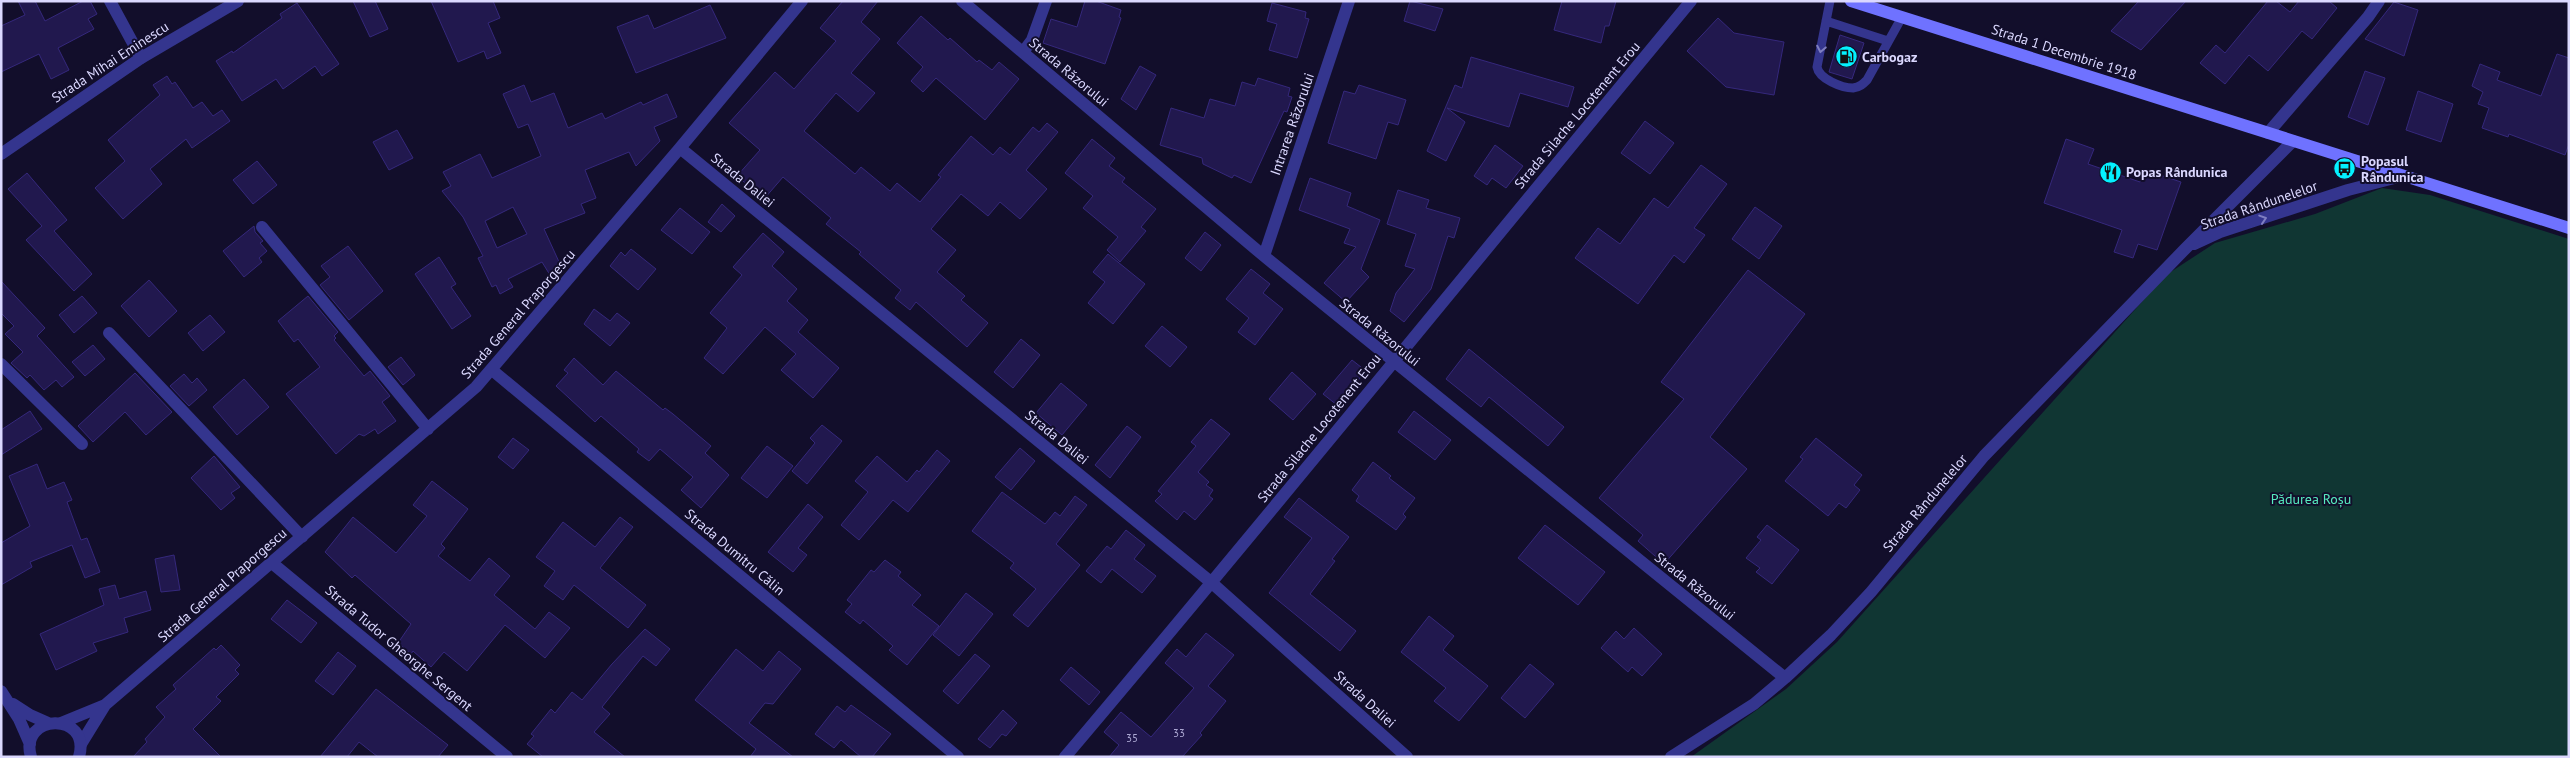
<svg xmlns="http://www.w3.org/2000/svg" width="2570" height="758" font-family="'PT Sans',sans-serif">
  <rect width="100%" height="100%" fill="#120e2b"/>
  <path fill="#103633" d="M2382 188 2430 195 2569 239V757H1691L1786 689 1837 642 2166 275 2215 243 2315 214Z"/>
  <path fill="#21184e" stroke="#35287c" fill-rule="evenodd" d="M18 1H35L45 21 83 1H90L97 14 88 19 94 29 58 48 69 70 51 79 39 54 1 72V26L25 15Z
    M353 1H375L388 29 370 37Z
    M431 1H493L500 18 488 23 501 53 487 59 484 51 458 62Z
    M843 1H878L861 22 880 39 851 73 875 93 858 112 836 93 804 131 855 174 861 167 890 191 897 183 920 202 941 177 938 175 971 136 993 155 1000 147 1010 155 1033 127 1039 132 1047 123 1058 132 1026 170 1047 189 1020 219 1000 202 988 216 961 194 931 229 956 250 937 272 965 296 961 300 988 323 967 347 916 302 910 310 895 298 901 290 859 254 861 252 826 224 831 218 783 177 764 199 737 176 760 150 729 123 775 72 794 89 836 41 820 28Z
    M1085 1H1096L1121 10 1119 17 1121 18 1105 64 1043 43 1051 19 1077 27Z
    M1410 1 1443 9 1435 31 1404 21Z
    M1562 1H1616L1609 26H1605L1601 43 1554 30Z
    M2139 1H2186L2141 50 2111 31Z
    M2268 1H2276L2290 12 2299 1H2329L2337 8 2312 39 2302 31 2268 71 2249 55 2225 84 2200 63 2216 45 2225 53Z
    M2394 2 2418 10 2404 56 2365 39Z
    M297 3 339 64 322 76 315 66 283 89 276 79 242 101 216 61 232 51 233 53 282 18 280 14Z
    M1272 3 1306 12 1305 18 1309 19 1297 58 1269 50 1277 24 1267 21Z
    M710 5 726 38 636 73 617 27 648 15 654 29Z
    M921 16 948 40 950 38 977 62 979 60 992 70 999 62 1019 79 985 120 936 78 923 92 911 81 923 67 897 43Z
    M1718 18 1734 33 1784 42 1774 95 1726 87 1687 51Z
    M1840 35 1864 43 1852 79 1829 72Z
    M2557 54 2569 58V144L2565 155 2509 134 2508 137 2482 128 2489 108 2478 104 2483 92 2472 86 2480 64 2500 72 2497 80 2541 96Z
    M1471 57 1574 87 1568 107 1520 93 1509 127 1447 108 1465 122 1446 161 1427 151 1455 85 1462 88Z
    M1140 66 1156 75 1136 110 1121 99Z
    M2365 71 2385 78 2368 125 2348 117Z
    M167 76 172 84 175 82 193 108 202 102 213 116 222 110 230 121 192 148 186 139 150 169 162 184 123 219 95 188 125 161 108 140 160 95 153 85Z
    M1258 78 1290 88 1288 96 1292 97 1287 112 1284 111 1251 183 1234 175 1232 178 1203 164 1202 158 1160 145 1171 108 1204 118 1210 99 1235 106 1242 82 1255 86Z
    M524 85 531 102 554 93 568 128 602 113 605 119 641 102 643 105 667 94 677 117 654 127 660 141 636 166 629 152 585 170 596 198 581 204 585 213 544 229 560 264 550 275 542 262 508 279 513 287 500 294 496 285 492 287 478 258 483 256 463 217 442 191 451 186 443 172 480 154 492 178 541 156 528 124 518 128 503 94ZM513 207 527 234 497 248 485 221Z
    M1359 85 1406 100 1398 125 1388 122 1376 159 1328 143 1344 91 1355 94Z
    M2418 91 2453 104 2441 142 2406 130Z
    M1645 121 1674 143 1650 174 1621 153Z
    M397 130 413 158 389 170 373 142Z
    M1092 139 1115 158 1109 166 1125 178 1122 182 1156 209 1141 227 1146 231 1120 262 1107 250 1118 237 1083 208 1093 196 1065 173Z
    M2066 139 2094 149 2088 164 2140 182 2145 170 2181 182 2157 250 2138 244 2133 258 2114 252 2122 230 2044 203Z
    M1495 145 1523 166 1506 188 1492 178 1487 185 1474 176Z
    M257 161 277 185 253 204 233 180Z
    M1701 165 1727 184 1694 228 1705 235 1684 263 1674 255 1638 304 1575 258 1598 228 1620 244 1654 198 1668 208Z
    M27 173 67 220 54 231 92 274 74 291 26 240 42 226 8 189Z
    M1310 178 1351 193 1347 206 1380 220 1361 269 1369 277 1346 302 1324 283 1356 247 1344 243 1350 229 1299 210Z
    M1398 190 1429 200 1426 208 1460 218 1454 238 1448 236 1431 289 1404 322 1390 311 1396 293 1415 269 1405 266 1416 234 1387 224Z
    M722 204 735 216 721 232 708 222Z
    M1755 207 1782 226 1759 259 1732 239Z
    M680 208 710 232 692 254 661 230Z
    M254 226 255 232 263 241 260 243 267 251 259 258 262 262 244 277 223 251Z
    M1205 232 1221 245 1201 271 1185 258Z
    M763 233 784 252 772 266 797 289 787 301 808 320 798 332 839 368 813 398 781 370 796 354 765 327 723 374 704 358 727 328 710 313 742 275 733 267Z
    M348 246 383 291 349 320 320 285 330 277 321 266Z
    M631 249 656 269 638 290 610 266 621 252 625 256Z
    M1108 254 1145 284 1113 324 1088 303 1105 282 1093 272Z
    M439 257 456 284 451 287 471 316 452 329 415 274Z
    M1251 269 1270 284 1263 293 1283 309 1255 345 1238 332 1249 318 1226 299Z
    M1748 270 1805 314 1710 437 1747 469 1664 564 1638 541 1643 535 1599 498 1684 399 1661 382Z
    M149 280 177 311 149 337 121 306Z
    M1 281 45 328 37 336 74 377 62 387 56 380 44 390 30 375 27 378 11 363 23 352 5 334 14 326 1 313Z
    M82 296 97 313 74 333 59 315Z
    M308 296 338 332 334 336 336 338 334 340 364 376 370 371 390 396 382 402 396 421 378 434 375 429 364 436 359 434 336 454 286 394 320 367 298 339 294 342 278 321Z
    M594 309 610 321 617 313 630 323 610 346 584 324Z
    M210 315 225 332 203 351 188 333Z
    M1162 326 1187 347 1170 367 1145 346Z
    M1021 339 1040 355 1013 388 994 372Z
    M93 345 105 359 85 376 72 362Z
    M1469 349 1564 427 1548 446 1489 397 1481 407 1446 379Z
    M401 357 415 375 403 385 388 367Z
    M574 358 603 385 616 371 663 410 665 408 673 414 711 446 705 453 729 475 701 508 681 490 693 477 660 449 649 461 637 452 639 449 601 416 595 422 556 386 568 373 564 370Z
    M1352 360 1366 371 1337 405 1323 394Z
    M1292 372 1316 394 1293 420 1269 399Z
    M135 373 172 412 146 435 125 412 93 442 78 426Z
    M184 374 192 383 197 378 207 390 189 406 170 386Z
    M244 379 269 407 237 435 213 407Z
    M1061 383 1087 405 1062 435 1036 413Z
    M30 411 42 429 1 455V430Z
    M1414 411 1451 440 1435 460 1398 432Z
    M1211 419 1230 434 1198 472 1209 482 1206 485 1213 490 1209 496 1213 499 1195 520 1184 511 1177 520 1155 501 1162 494 1158 491 1196 446 1191 442Z
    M822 425 842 441 807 484 792 471 815 443 810 438Z
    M1127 426 1141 437 1110 478 1095 465Z
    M513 438 529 450 513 469 498 457Z
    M1816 438 1862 475 1854 485 1860 490 1846 508 1839 503 1828 516 1785 481 1803 459 1800 457Z
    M767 446 793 466 767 498 741 478Z
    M1020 448 1035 461 1011 490 995 477Z
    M937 450 950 461 908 512 893 500 859 540 841 525 868 492 855 481 877 456 907 482 917 470 919 472Z
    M214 456 240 487 231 493 235 498 221 510 191 478Z
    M1373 462 1391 476 1389 478 1415 498 1403 514 1406 517 1396 530 1356 501 1359 496 1352 490Z
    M37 464 47 489 64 482 72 500 67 502 81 540 87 538 100 572 85 578 72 545 30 562 32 567 1 585V543L30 526 9 476Z
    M432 481 468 509 441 544 445 548 438 556 470 581 489 558 510 576 494 595 535 629 549 612 570 628 545 658 505 625 467 671 444 652 431 667 413 651 411 654 398 643 411 624 355 575 352 578 325 552 353 517 396 553 427 516 413 505Z
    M1002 492 1045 524 1055 512 1060 516 1075 496 1087 505 1056 544 1080 565 1028 627 1013 615 1036 589 1010 568 1014 563 972 531Z
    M1299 498 1349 537 1332 559 1335 561 1310 594 1356 631 1340 651 1269 593 1312 538 1284 517Z
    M808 504 823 517 798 548 807 555 793 572 768 552Z
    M620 517 633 527 600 568 646 605 628 628 574 585 563 600 544 586 555 571 536 557 563 522 595 547Z
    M1545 525 1605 572 1578 605 1518 558Z
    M1767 525 1799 550 1772 584 1756 572 1760 568 1746 558 1761 540 1757 537Z
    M1126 530 1145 545 1134 559 1156 576 1142 593 1112 569 1101 583 1086 571 1107 546 1111 549Z
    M174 555 180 590 161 592 155 559Z
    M885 560 901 572 898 576 921 595 912 605 939 626 907 665 889 650 893 646 863 620 860 624 845 612 852 604 847 600 871 570 874 572Z
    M115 585 119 599 146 591 151 610 124 618 128 632 93 643 97 651 56 670 40 634 104 605 99 589Z
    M966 593 993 614 959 656 933 635Z
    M287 600 317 623 301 643 271 619Z
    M1429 616 1454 636 1443 650 1488 686 1459 721 1434 701 1446 688 1401 652Z
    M1634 628 1662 654 1642 676 1632 667 1628 672 1601 648 1616 631 1624 639Z
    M645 629 670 649 656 666 643 656 602 707 610 714 594 732 625 757H543L527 744 534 736 531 734 551 709 555 713 572 692 582 700 612 664Z
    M1206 633 1234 655 1208 686 1226 701 1200 733 1202 735 1182 757H1109L1119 745 1104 732 1121 712 1151 737 1194 688 1165 663 1177 649 1186 657Z
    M221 645 240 665 235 670 239 674 216 697 221 701 193 729 221 757H133L147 742 145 739 165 717 156 707 176 689 173 685 214 648 216 650Z
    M736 649 763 671 779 651 801 669 773 704 765 703 749 723 793 757H750L756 749 695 700Z
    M338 652 356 666 333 695 315 681Z
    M975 654 990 666 958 704 943 691Z
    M1530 664 1554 684 1525 718 1501 698Z
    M1071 667 1100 692 1089 705 1060 680Z
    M376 689 448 745 438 757H378L359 742 347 757H320Z
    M851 705 891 734 872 757H861L841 740 834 748 815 734 837 706 845 712Z
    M1003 710 1017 723 1006 736 1002 734 990 748 978 739Z"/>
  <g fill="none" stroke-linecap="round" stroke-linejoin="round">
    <path stroke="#34358e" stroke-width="9" d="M1830 1 1817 67C1819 79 1842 88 1853 88 1860 87 1863 84 1867 80L1902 17
      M1826 21 1888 41"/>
    <path stroke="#34358e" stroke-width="12" d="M110 1 141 58
      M962 1 1264 256 1785 678
      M1023 52 1032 40 1046 1
      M2268 133 2368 17 2379 1
      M680 148 1212 583 1407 757
      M262 227 428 429
      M2194 244 2220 232 2348 190 2402 176
      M1264 256 1349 1
      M109 333 302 537
      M1 364 82 444
      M492 370 958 757
      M272 563 507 757
      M61 723 105 705 476 387 680 148 802 1
      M81 744 105 705
      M1065 757C1277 507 1482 253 1691 1
      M1671 757 1754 704 1785 678 1831 635 1871 592 1984 456 2185 249 2293 141"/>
    <path stroke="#34358e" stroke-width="12" d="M1 154 141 58 238 1
      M1 691 19 719 30 744
      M13 704 30 715 48 723
      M31 757C18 713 92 711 79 757"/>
    <path stroke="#6f72ff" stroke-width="12" d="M1851 1 2569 228"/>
  </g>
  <defs><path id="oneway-chevron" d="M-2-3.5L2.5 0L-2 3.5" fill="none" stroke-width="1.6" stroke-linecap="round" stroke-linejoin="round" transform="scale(1.25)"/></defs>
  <g stroke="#7f7ec1">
    <use href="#oneway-chevron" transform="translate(1821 49) rotate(101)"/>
    <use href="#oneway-chevron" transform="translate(2263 219) rotate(-18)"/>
  </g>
  <defs>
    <symbol id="fuel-disc" viewBox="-11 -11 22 22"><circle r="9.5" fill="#04f1ff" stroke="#120e2b"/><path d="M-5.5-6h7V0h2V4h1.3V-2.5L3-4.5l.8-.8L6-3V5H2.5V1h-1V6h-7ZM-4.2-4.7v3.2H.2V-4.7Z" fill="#111"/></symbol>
    <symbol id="bus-disc" viewBox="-11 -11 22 22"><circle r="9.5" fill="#04f1ff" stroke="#120e2b"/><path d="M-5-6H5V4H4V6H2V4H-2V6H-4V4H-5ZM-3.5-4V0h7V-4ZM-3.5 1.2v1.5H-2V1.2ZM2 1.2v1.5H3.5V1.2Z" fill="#111"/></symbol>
    <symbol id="restaurant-disc" viewBox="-11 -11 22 22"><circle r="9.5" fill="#04f1ff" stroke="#120e2b"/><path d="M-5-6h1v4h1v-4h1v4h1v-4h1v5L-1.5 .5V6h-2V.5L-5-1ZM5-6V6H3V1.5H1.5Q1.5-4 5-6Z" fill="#111"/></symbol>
  </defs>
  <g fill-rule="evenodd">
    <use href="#fuel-disc" x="1834" y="44" width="25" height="25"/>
    <use href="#bus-disc" x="2332" y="156" width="25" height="25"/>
    <use href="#restaurant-disc" x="2098" y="160" width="25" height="25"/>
  </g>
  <g text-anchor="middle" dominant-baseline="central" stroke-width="4" stroke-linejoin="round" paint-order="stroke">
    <g font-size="11" fill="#aca8d3">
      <text x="1179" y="733">33</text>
      <text x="1132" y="738">35</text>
    </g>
    <g font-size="14" fill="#dbd8ff" stroke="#120e2b">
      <text transform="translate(2064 52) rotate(18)">Strada 1 Decembrie 1918</text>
      <text transform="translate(110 62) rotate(-33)">Strada Mihai Eminescu</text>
      <text transform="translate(1069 72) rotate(40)">Strada Răzorului</text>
      <text transform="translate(1577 115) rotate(-50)">Strada Silache Locotenent Erou</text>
      <text transform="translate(1292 124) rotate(-71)">Intrarea Răzorului</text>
      <text transform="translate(743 180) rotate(39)">Strada Daliei</text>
      <text transform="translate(2259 205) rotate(-19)">Strada Rândunelelor</text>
      <text transform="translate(518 314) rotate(-49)">Strada General Praporgescu</text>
      <text transform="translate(1380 332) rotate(39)">Strada Răzorului</text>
      <text transform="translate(1319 428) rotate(-51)">Strada Silache Locotenent Erou</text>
      <text transform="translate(1057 437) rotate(39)">Strada Daliei</text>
      <text transform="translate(1925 503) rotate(-50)">Strada Rândunelelor</text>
      <text transform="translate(735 552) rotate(40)">Strada Dumitru Călin</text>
      <text transform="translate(222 585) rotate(-41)">Strada General Praporgescu</text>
      <text transform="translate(1695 586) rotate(39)">Strada Răzorului</text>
      <text transform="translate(399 648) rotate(40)">Strada Tudor Gheorghe Sergent</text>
      <text transform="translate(1365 699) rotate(42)">Strada Daliei</text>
    </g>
    <g font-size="14" font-weight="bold" fill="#dbd8ff" stroke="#120e2b" text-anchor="start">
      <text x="1862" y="57">Carbogaz</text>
      <text x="2361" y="161">Popasul<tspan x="2361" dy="16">Rândunica</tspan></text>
      <text x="2126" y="172">Popas Rândunica</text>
    </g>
    <g font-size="14" fill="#57ecc0" stroke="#120e2b">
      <text x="2311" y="499">Pădurea Roșu</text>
    </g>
  </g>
  <rect width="2570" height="758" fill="none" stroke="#dbd8ff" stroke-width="5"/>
</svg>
